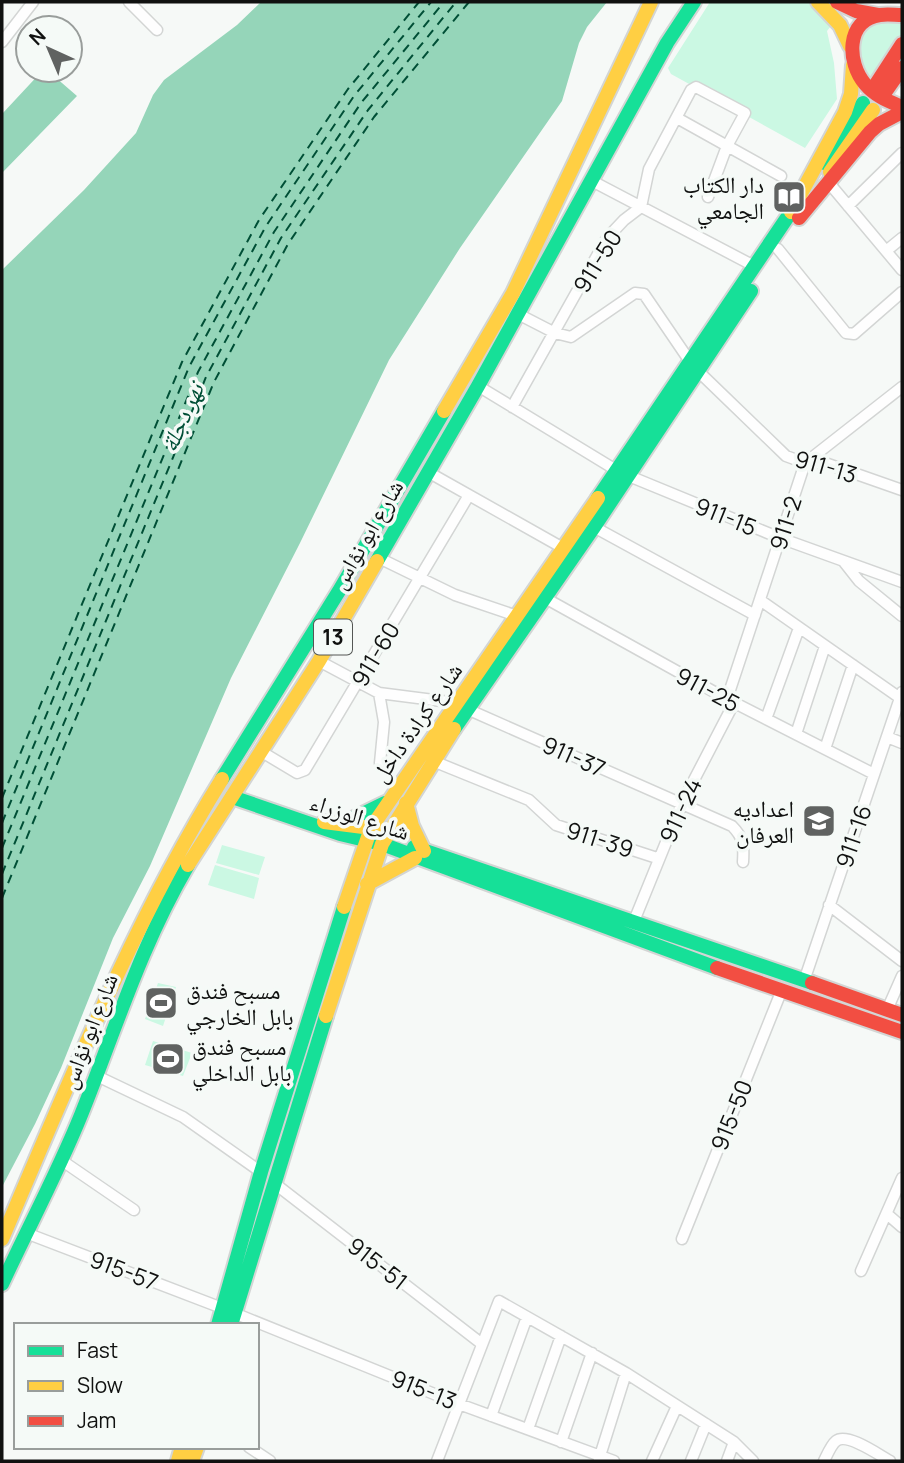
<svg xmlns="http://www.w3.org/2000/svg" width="904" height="1463" font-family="Manrope,'Noto Naskh Arabic',sans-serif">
  <rect width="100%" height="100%" fill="#f6f9f7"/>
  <path fill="#cbf8e3" d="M710 2H850L827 31 834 63 837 99 805 148 671 74 668 68Z
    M902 21V39L873 85 858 63 857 42 866 28 875 22Z
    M222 845 265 857 259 875 216 863Z
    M215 865 259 878 254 899 208 885Z
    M158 983 176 987 163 1026 145 1019Z
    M153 1041 192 1053 183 1076 145 1065Z"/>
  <path fill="#95d5b9" d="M261 2H607L587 27 579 43 562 101 460 248 389 360 300 543 231 678 150 866 113 938 61 1068 35 1124 2 1187V270L84 190 136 133 153 95 164 80 237 25Z
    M43 70H47L77 96 2 173V114Z"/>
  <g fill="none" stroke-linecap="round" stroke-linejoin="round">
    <path stroke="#004f36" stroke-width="2" stroke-dasharray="9 7" stroke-linecap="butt" d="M2 798 182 362 259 220 348 89 419 2
      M2 823 189 367 266 226 354 96 431 2
      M2 848 198 372 274 232 361 103 444 2
      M2 874 206 377 281 238 368 110 456 2
      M2 898 214 382 288 244 374 117 469 2"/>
    <defs>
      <path id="street" d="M129 2 157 30
        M2 42 33 2
        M677 118 781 176
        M592 181 756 267
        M829 183 902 270
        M848 206 902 153
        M778 249 846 333 854 334 902 292
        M886 251 902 238
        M518 314 555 333 571 337 635 293 644 294 691 363
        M698 371 786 456 805 463H825L902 490
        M478 386 616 470
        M512 407 607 238 624 220 641 207 649 169 691 90 696 87 745 113 727 146 708 197
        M428 472 563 548
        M629 476 780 538 902 582
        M594 527 755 615
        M379 558 455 595 517 616
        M844 562 859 581 902 616
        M545 598 727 699 874 774
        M760 600 900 698
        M319 661 379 693 457 703
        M379 693 384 722 380 763
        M727 699 805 463 902 387
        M467 709 732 826C744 838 744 846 743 862
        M766 719 799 628
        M796 734 825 646
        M887 737 902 743
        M825 749 853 665
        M262 752 297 773 305 770 469 495
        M433 761 529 800 556 825 657 858
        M829 905 902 961
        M634 921 682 803 734 703
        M804 981 902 692
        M887 1010 902 976
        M97 1076 183 1117 261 1172
        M61 1160 134 1210
        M274 1183 482 1344
        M887 1214 902 1227
        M26 1233 222 1308
        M682 1239 781 992
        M861 1271 902 1178
        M234 1313 459 1404 614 1461
        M491 1416 527 1317
        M528 1429 561 1336
        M561 1442 592 1353
        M249 1447 270 1461
        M599 1459 626 1373
        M437 1461 499 1301 626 1373 734 1442 753 1461
        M652 1461 677 1406
        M691 1461 706 1424
        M727 1461 734 1442
        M824 1461C827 1455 831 1445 836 1441 847 1432 879 1455 890 1461"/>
      <path id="fast" d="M824 163 863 103
        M598 498 797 203
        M377 561 478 386 667 43 694 2
        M454 729 594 527 751 291
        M222 779 339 591 444 411
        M232 797 340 834 382 844 717 968
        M344 823 385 803
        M414 847 812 983
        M2 1284C28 1228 58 1172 81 1115 116 1028 140 947 188 865
        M218 1325 261 1172 344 907
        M231 1325 326 1016"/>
      <path id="slow" d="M818 2 840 25 850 46
        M830 172 873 110
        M791 212 845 112 851 94 853 65
        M444 411 513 293 651 2
        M406 803 412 826 424 851
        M324 822 371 828 379 832
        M188 865 319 661 377 561
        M367 884 415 858
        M344 907 371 828 598 498
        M326 1016 382 844 454 729
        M2 1239C69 1083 132 924 222 779
        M178 1461 182 1447
        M192 1461 197 1447"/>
      <path id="jam" d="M837 2 856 11 878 15
        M902 15C895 15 887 14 880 15 845 20 847 63 865 84 875 96 888 101 902 107
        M876 84 902 44
        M886 91 902 68
        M799 218 870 132 879 124 902 112
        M717 968 902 1032
        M812 983 902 1015"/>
    </defs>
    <use href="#street" stroke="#d3d5d4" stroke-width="13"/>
    <use href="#fast" stroke="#d3d5d4" stroke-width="18"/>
    <use href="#slow" stroke="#d3d5d4" stroke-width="18"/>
    <use href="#jam" stroke="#d3d5d4" stroke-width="18"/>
    <use href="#street" stroke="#fefefe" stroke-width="10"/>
    <use href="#fast" stroke="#16e098" stroke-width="14"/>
    <use href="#slow" stroke="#ffcf43" stroke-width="14"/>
    <use href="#jam" stroke="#f24e42" stroke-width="14"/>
  </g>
  <defs>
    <symbol id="library-square" viewBox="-11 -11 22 22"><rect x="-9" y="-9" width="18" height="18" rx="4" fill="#606261" stroke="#f5faf7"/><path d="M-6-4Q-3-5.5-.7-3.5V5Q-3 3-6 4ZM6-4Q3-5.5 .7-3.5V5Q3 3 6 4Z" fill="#fff"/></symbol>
    <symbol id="school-square" viewBox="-11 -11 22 22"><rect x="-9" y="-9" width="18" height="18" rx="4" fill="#606261" stroke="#f5faf7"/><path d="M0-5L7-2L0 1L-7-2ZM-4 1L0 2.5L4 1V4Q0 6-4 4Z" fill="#fff"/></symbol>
    <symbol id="stadium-square" viewBox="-11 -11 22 22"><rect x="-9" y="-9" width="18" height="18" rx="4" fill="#606261" stroke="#f5faf7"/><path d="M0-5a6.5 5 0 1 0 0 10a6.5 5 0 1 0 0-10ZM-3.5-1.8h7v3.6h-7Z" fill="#fff"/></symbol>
  </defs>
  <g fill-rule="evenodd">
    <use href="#library-square" x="770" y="178" width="38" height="38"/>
    <use href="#school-square" x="800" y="802" width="38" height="38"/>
    <use href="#stadium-square" x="142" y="984" width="38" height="38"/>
    <use href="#stadium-square" x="149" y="1040" width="38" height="38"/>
  </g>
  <g text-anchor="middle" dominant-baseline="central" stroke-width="7" stroke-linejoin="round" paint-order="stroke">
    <rect fill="#f5faf7" stroke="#555755" stroke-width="2" x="314" y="619.5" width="38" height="35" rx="5"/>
    <g font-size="21" font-weight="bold" fill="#101110">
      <text x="333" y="637">13</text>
    </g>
    <g font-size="23" fill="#101110" stroke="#f5faf7" text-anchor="end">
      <text x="764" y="184">دار الكتاب<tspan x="764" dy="26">الجامعي</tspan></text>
      <text x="794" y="808">اعداديه<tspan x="794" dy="26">العرفان</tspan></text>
      <text x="186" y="990" text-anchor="start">مسبح فندق<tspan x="186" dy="26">بابل الخارجي</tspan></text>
      <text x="192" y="1046" text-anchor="start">مسبح فندق<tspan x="192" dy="26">بابل الداخلي</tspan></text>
    </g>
    <g font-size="23" fill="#101110" stroke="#f5faf7">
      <text transform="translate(597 261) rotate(-58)">911-50</text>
      <text transform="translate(826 466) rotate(16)">911-13</text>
      <text transform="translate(726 516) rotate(22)">911-15</text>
      <text transform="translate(785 523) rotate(-72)">911-2</text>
      <text transform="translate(366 534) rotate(-60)">شارع ابو نؤاس</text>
      <text transform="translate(375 654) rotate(-59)">911-60</text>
      <text transform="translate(708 689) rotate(28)">911-25</text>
      <text transform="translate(416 722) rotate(-55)">شارع كرادة داخل</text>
      <text transform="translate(574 756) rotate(24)">911-37</text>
      <text transform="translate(680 810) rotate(-65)">911-24</text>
      <text transform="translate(360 816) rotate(18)">شارع الوزراء</text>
      <text transform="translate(853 836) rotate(-71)">911-16</text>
      <text transform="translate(600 839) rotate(18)">911-39</text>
      <text transform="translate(88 1031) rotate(-69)">شارع ابو نؤاس</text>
      <text transform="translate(731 1115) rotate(-68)">915-50</text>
      <text transform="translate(378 1263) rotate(38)">915-51</text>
      <text transform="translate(124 1270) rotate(21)">915-57</text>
      <text transform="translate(424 1389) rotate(22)">915-13</text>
    </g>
    <g font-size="24" font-style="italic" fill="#004f36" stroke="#f5faf7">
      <text transform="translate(181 417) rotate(-66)">نهر دجلة</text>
    </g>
  </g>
  <rect width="904" height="1463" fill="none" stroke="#101110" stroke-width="7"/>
  <rect x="14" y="1323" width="245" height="126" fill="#f5faf7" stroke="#999d9b" stroke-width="2"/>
  <rect x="28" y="1346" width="35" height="10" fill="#16e098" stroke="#999d9b" stroke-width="2"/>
  <text x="77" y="1358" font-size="21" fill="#101110">Fast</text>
  <rect x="28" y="1381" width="35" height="10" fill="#ffcf43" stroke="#999d9b" stroke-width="2"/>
  <text x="77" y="1393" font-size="21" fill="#101110">Slow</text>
  <rect x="28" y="1416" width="35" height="10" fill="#f24e42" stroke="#999d9b" stroke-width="2"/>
  <text x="77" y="1428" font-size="21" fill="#101110">Jam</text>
  <g transform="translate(49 49) rotate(316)"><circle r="33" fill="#f5faf7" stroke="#999d9b" stroke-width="2"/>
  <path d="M0-5L12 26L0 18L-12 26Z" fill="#606261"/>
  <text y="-10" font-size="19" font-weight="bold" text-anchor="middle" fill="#101110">N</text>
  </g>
</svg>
